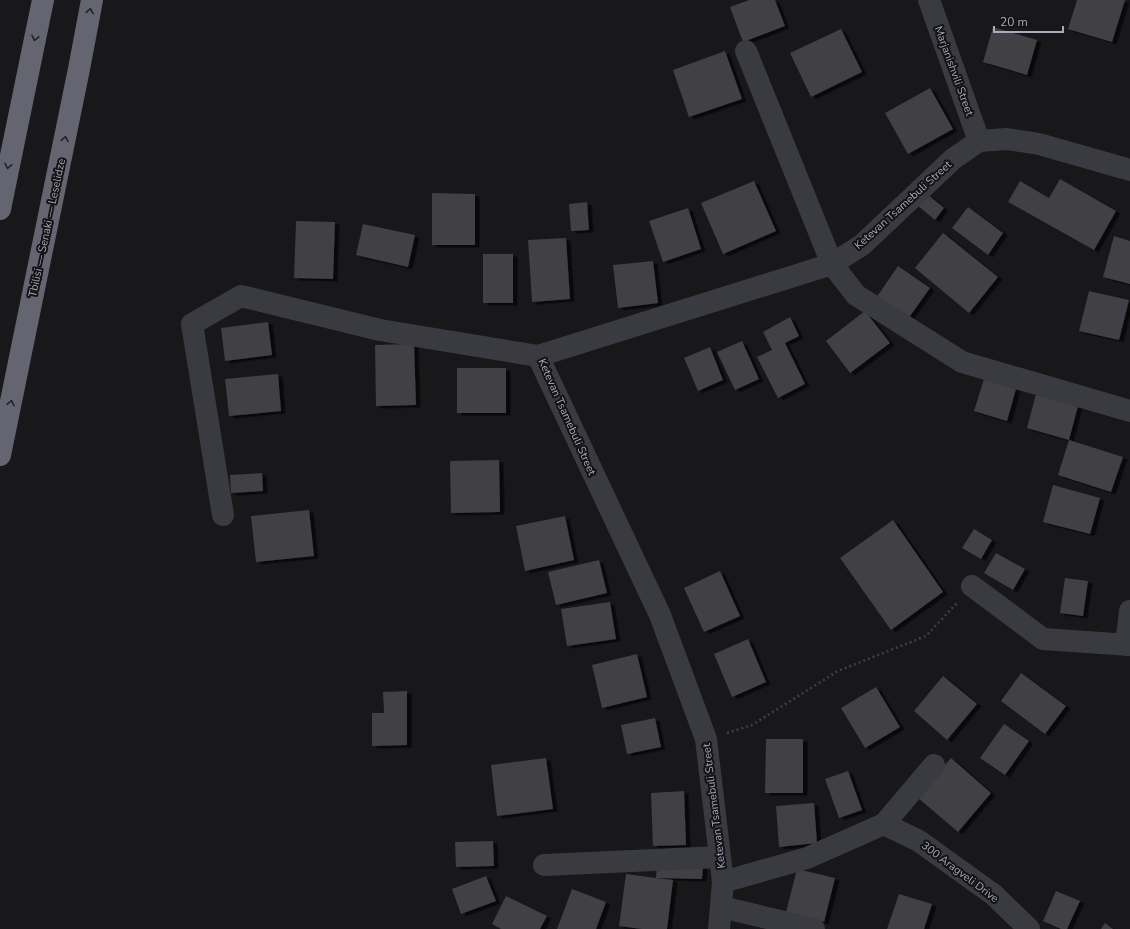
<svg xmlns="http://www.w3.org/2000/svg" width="1130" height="929" font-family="'Nunito Sans',sans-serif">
  <defs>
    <filter id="shadow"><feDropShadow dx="4.5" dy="2.5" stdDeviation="0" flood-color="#0009"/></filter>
  </defs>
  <rect width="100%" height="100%" fill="#18171a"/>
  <path fill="#3f3f45" filter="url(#shadow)" d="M749 0H775L785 26 743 42 730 7Z
    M1077 0H1125L1112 42 1068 29Z
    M993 27 1037 40 1027 75 983 62Z
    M841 29 862 72 811 97 790 53Z
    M725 51 742 99 689 117 673 70Z
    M930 88 953 129 908 154 885 113Z
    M1060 179 1116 211 1094 250 1008 202 1020 181 1049 198Z
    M754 181 776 231 723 254 701 203Z
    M432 193 475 194V245H432Z
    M927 194 944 208 935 220 917 205Z
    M587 202 589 230 571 231 569 204Z
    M968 207 1003 233 988 255 952 228Z
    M688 208 701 249 663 262 649 221Z
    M296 221 335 222 333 279 294 278Z
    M363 224 415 235 408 267 356 255Z
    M943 233 998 277 969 313 915 268Z
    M1114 236 1130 241V284L1103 277Z
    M566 238 570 299 532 302 528 240Z
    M483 254H513V303H483Z
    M653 261 658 303 618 308 613 265Z
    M898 266 930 288 905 323 874 301Z
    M1089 291 1129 300 1119 340 1079 331Z
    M865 311 890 343 850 373 826 341Z
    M790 317 799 336 785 343 805 384 778 398 757 357 772 350 763 332Z
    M268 322 272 355 225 361 221 328Z
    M742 341 759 379 735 390 717 352Z
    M414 344 416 405 376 406 375 345Z
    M710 347 723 380 698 391 684 358Z
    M457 368H506V413H457Z
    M278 374 281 411 229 416 225 379Z
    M984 379 1016 389 1007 421 974 411Z
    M1036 394 1078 406 1069 440 1027 428Z
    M1069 440 1123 457 1111 492 1058 475Z
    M499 460 500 512 451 513 450 461Z
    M262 473 263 491 231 493 230 475Z
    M1053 485 1100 498 1090 534 1043 522Z
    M309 510 314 556 256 562 251 516Z
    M565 516 574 560 525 571 516 526Z
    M893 520 943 592 891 630 840 558Z
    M974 529 992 540 981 559 962 548Z
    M996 553 1025 569 1013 590 984 573Z
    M599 560 607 593 556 605 548 572Z
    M720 571 740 616 704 632 684 588Z
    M1065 578 1088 581 1083 616 1060 613Z
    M610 602 616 639 567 646 561 609Z
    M748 639 766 682 732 697 714 654Z
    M637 654 647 697 602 708 592 665Z
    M1021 673 1066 706 1045 734 1001 701Z
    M943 676 977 704 947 740 914 711Z
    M876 687 900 727 865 748 841 708Z
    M407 691V745L372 746V713H384L383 692Z
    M655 718 661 747 627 754 621 725Z
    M1004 724 1029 741 1005 775 980 758Z
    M766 739H803V793H765Z
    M546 758 553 809 497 816 491 765Z
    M951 758 991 793 958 832 917 797Z
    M848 771 862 810 839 818 825 779Z
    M684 791 686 845 653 846 651 793Z
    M814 803 817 843 779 847 776 806Z
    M493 841 494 866 456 867 455 842Z
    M657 864 703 865 702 879 656 878 673 880 667 929H642L619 926 626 874 656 878Z
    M797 869 835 878 824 922 786 912Z
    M486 876 496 901 461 914 452 889Z
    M572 889 606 902 596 929H557Z
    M1056 891 1080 901 1067 929H1061L1043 921Z
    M899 894 932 904 924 929H887Z
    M506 896 547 916 540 929H501L492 924Z
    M1105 923 1113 929H1101Z"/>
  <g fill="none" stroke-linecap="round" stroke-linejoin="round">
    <path stroke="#3e3f46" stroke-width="2.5" stroke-dasharray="2 3" stroke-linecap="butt" d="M727 733 752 725 838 671 926 636 958 602"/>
    <path stroke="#3a3a41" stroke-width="22" d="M929 0 979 141
      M746 51 832 264 856 295 962 362 1130 411
      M979 141 1007 139 1039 144 1130 170
      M223 515 192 324 241 296 380 330 538 356
      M972 586 1043 639 1130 645
      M1126 645 1130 611
      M884 824 919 841 994 895 1029 929
      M544 865 720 857
      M723 882 807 858 884 824 934 765
      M721 907 814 929
      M719 929 723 882 706 739 660 615 538 356 832 264 862 245 953 159 979 141"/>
    <path stroke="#646571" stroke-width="22" d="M0 209 43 0
      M0 455 79 69 92 0"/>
  </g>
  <defs><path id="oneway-chevron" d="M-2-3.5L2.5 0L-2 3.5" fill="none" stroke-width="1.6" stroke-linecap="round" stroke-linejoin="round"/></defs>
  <g stroke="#232327">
    <use href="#oneway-chevron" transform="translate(90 11) rotate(-80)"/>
    <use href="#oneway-chevron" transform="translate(35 38) rotate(102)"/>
    <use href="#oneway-chevron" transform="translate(65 139) rotate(-79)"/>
    <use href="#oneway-chevron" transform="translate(8 166) rotate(101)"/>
    <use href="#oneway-chevron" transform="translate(11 403) rotate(-78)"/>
  </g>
  <g text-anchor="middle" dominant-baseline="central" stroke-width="4" stroke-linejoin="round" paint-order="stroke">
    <g font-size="11" fill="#a9abbb" stroke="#131215">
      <text transform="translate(954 71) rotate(70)">Marjanishvili Street</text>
      <text transform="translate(903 205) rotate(-42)">Ketevan Tsamebuli Street</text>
      <text transform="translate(47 228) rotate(-78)">Tbilisi — Senaki — Leselidze</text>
      <text transform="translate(567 417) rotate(66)">Ketevan Tsamebuli Street</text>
      <text transform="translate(714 806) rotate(-97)">Ketevan Tsamebuli Street</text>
      <text transform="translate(960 872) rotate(37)">300 Aragveli Drive</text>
    </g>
  </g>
  <path d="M994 26v6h69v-6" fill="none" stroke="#a9abbb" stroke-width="2"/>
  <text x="1000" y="26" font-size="12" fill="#a9abbb" stroke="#131215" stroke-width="3" paint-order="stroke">20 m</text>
</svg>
